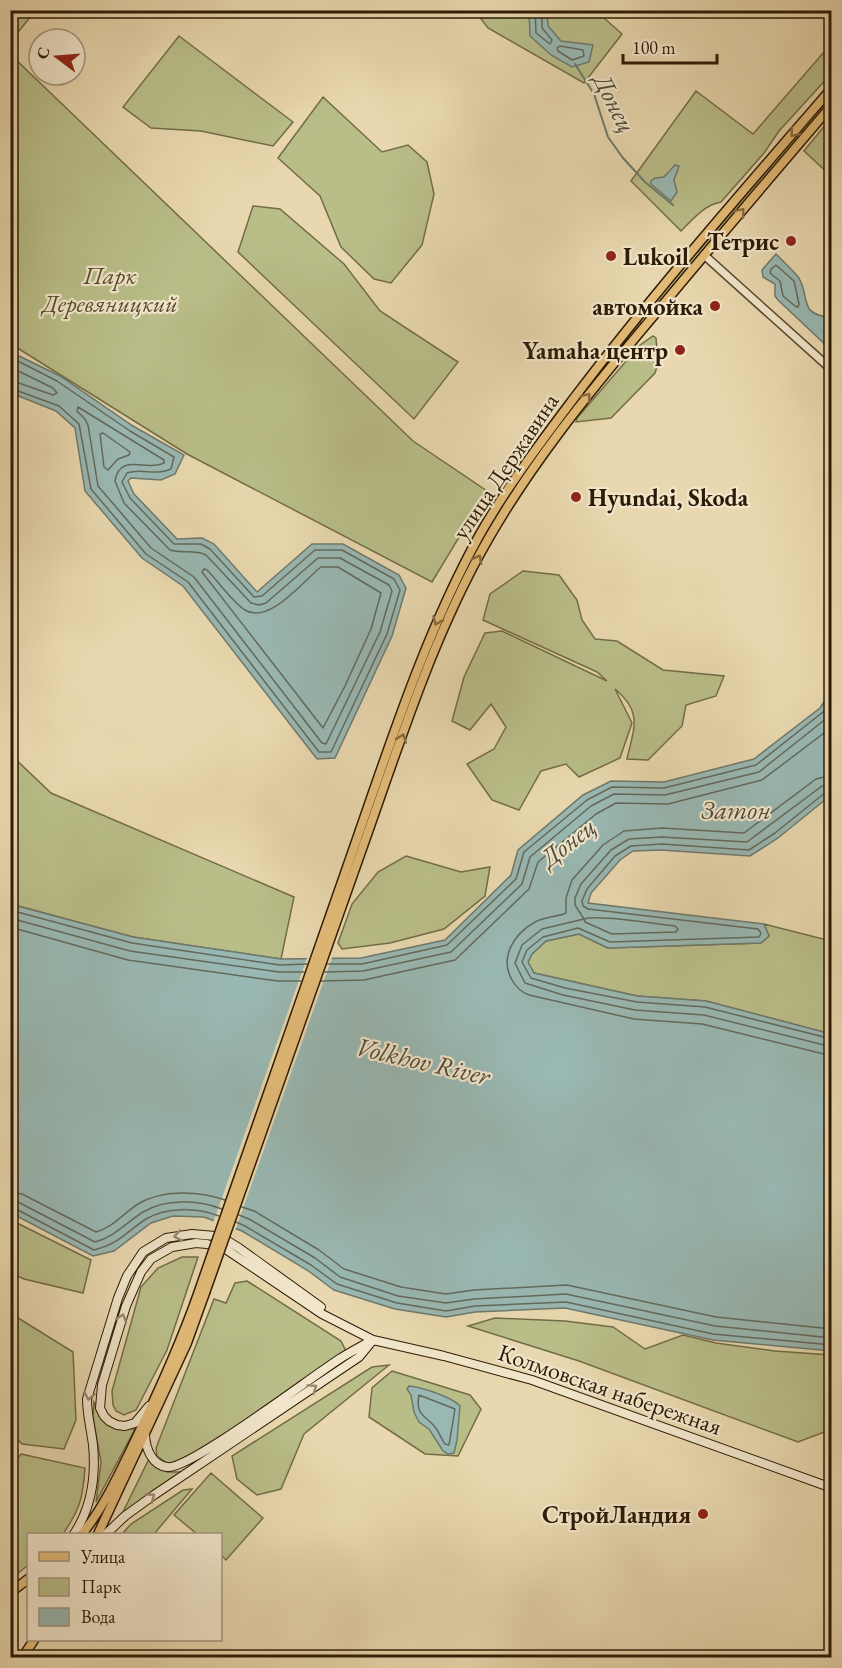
<svg xmlns="http://www.w3.org/2000/svg" width="842" height="1668" font-family="'EB Garamond',serif">
  <rect width="100%" height="100%" fill="#e9d8af"/>
  <filter id="stains"><feTurbulence type="fractalNoise" baseFrequency=".00333" numOctaves="4"/><feColorMatrix values="0 0 0 0 .2 0 0 0 0 .09 0 0 0 0 .02 0 0 0 .5 -.17"/></filter>
  <radialGradient id="worn" r=".72"><stop offset=".6" stop-color="#630" stop-opacity="0"/><stop offset="1" stop-color="#630" stop-opacity=".3"/></radialGradient>
  <path fill="#b9be89" stroke="#736c47" stroke-width="1.5" d="M10 11H35L11 41H10Z
    M475 11H596L622 34 584 83 488 28Z
    M179 36 293 122 273 146 201 131 151 128 123 107Z
    M831 44V74L779 131 764 153 721 202C704 205 693 219 681 231L631 181 696 91 753 134Z
    M11 55 413 441 487 491 432 582 187 454 11 344Z
    M831 93V100L648 316 645 313Z
    M323 97 382 152 408 145 427 162 434 194 422 245 391 283 374 279 341 247 320 196 278 158Z
    M831 118V176L804 151Z
    M253 206 280 209 344 264 380 311 458 362 414 419 238 252Z
    M639 322 642 324 601 374 598 372Z
    M653 336 656 338 658 364 655 373 611 418 576 422 577 418 640 345Z
    M523 571 559 575 577 600 582 620 595 639 617 641 663 670 724 676 716 696 686 705 682 726 648 760 627 759C634 728 643 712 615 689L632 723 620 758 579 777 566 764 541 771 519 810 492 800 467 764 494 749 506 727 491 704 470 730 452 721 464 677 485 633 502 631 607 681 597 672 483 620 490 594Z
    M10 754 51 793 294 897 281 959 133 937 11 904Z
    M406 856 461 872 490 867 485 896 444 929 390 943 342 949 338 943 352 904 378 872Z
    M764 924 831 941V1034L706 1001 637 996 534 973 528 962 532 954 546 941 579 934 608 948 761 943 769 936Z
    M11 1220 91 1260 83 1293 24 1279 11 1273Z
    M182 1257H198L167 1350 136 1410 124 1415 116 1411 113 1405 112 1391 141 1287 158 1268Z
    M247 1281 341 1341 346 1351 202 1450 179 1462 168 1464 157 1456 156 1448 214 1299 226 1303 235 1283Z
    M10 1313 73 1352 76 1420 64 1449 22 1444 11 1432Z
    M495 1318 565 1321 613 1327 645 1349 683 1335 716 1343 775 1351 831 1355V1433L827 1431 798 1442 579 1361 468 1326Z
    M389 1365 304 1434 281 1489 257 1495 237 1479 232 1456 372 1367Z
    M392 1371 470 1395 481 1409 458 1456 425 1454 369 1417 372 1388Z
    M94 1402C106 1426 108 1429 135 1429L96 1502 101 1462 93 1417Z
    M21 1454 85 1468C83 1498 80 1509 63 1534H28V1565L11 1579V1467Z
    M149 1459 167 1472H183L121 1516Z
    M211 1473 263 1518 226 1560 221 1555 220 1534H197L174 1515Z
    M192 1489 154 1534H122L131 1524 183 1490Z"/>
  <path fill="#99b8b3" stroke="#6e796d" stroke-width="1.5" d="M529 11H547L548 26 561 41 593 45 589 62 572 67 551 55 530 36Z
    M675 165 679 166 674 180 677 192 671 201 651 184V181L655 178 664 177Z
    M776 254C778 256 798 276 799 278 811 301 798 313 831 318V350L778 300 775 296V284L763 277 762 270Z
    M10 350 19 356 60 376 133 426 184 455 175 474 161 480 131 478 128 481 134 494 177 539 202 538 214 544 257 592 312 544H343L399 575 406 588 392 636 335 758 317 759 183 586 142 558 85 491 75 428 56 411 11 393Z
    M831 691V795L778 838 750 856 661 850 633 851 620 860 591 893 588 903 764 924 769 936 761 943 608 948 579 934 546 941 532 954 528 962 534 973 637 996 706 1001 831 1034V1351L713 1340 565 1308 475 1312 446 1317 395 1309 334 1290 307 1270 242 1231 204 1217 173 1216 151 1223 114 1251 93 1256 11 1213 10 904 133 937 281 959 361 958 445 940 511 875 518 850 583 795 611 781 664 782 754 759 820 708Z
    M409 1386C421 1387 452 1397 460 1406L457 1440 454 1453 448 1454 443 1451 429 1429 419 1422 414 1412 411 1395 407 1389Z"/>
  <path fill="#e9d8af" d="M308 955H333L235 1231 213 1223Z"/>
  <g fill="none" stroke-linecap="round" stroke-linejoin="round">
    <path stroke="#63695c" stroke-width="1.5" d="M535 10 536 33 550 44 552 40 542 28V10
      M560 46 583 50 584 56 572 60 558 51 557 48Z
      M776 265 794 281 799 304 798 307 795 306 783 296 780 281 770 273 771 269Z
      M10 357 57 381 130 431 174 457 171 469C156 476 141 468 127 473L122 482 130 498 174 544H201L210 549 254 597 262 596 315 550H342L394 579 400 590 387 634 331 752H319L188 582 146 554 91 489 79 424 59 406 10 388
      M10 367 53 388 57 393 53 395 10 380
      M78 407 164 460V463C147 472 120 452 115 481L124 503 170 550C182 554 194 549 206 555L251 603 259 605 266 603 318 558H340L389 585 392 591 380 632 326 744 322 743 194 577 151 548 98 486 88 425 85 419 77 411Z
      M100 434 103 433 130 452 129 455 118 459 108 470 104 467Z
      M321 567H338L381 593 371 629 345 686 323 728 202 572 204 569 207 570C218 581 232 602 245 610 269 625 303 581 321 567Z
      M832 775 816 779 744 833 662 828 624 831 603 845 572 880 566 898V913C557 917 544 917 535 922 514 934 499 957 512 980 516 987 521 992 529 995L634 1019 702 1024 832 1056
      M832 784 822 786 747 842 662 837 629 839 611 850 581 884 575 898V905L584 919C598 914 657 924 675 926L678 929 676 932 612 934 585 922 584 919 542 929 522 945 515 963 525 983 563 995 635 1010 704 1015 832 1047
      M832 791 826 792 775 833 749 850 662 844 631 846 615 856 587 889 582 901 583 906 588 909 758 929 761 933 759 937 610 942 578 928 543 937 527 950 522 962 531 978 565 988 637 1002 705 1007 832 1039
      M10 910 132 943 280 965 307 964
      M10 918 130 951 279 972H304
      M10 927 128 960 278 981H301
      M327 964H362L447 945 516 879 524 852 587 800 612 787 664 788 756 765 823 712 832 701
      M325 972 363 971 451 952 522 884 530 857 591 806 614 794 665 795 759 772 832 714
      M321 981 364 980 455 960 529 889 538 862 596 814 616 803 668 804 762 780 832 727
      M10 1192 22 1194 96 1232C112 1228 124 1213 138 1204 163 1189 199 1191 225 1200
      M10 1201 18 1202 95 1242C114 1237 126 1223 143 1212 166 1198 198 1200 222 1209
      M242 1207 254 1211 319 1250 344 1269 401 1287 446 1294 474 1290 567 1285 716 1317 832 1329
      M10 1209H16L94 1250C119 1244 126 1232 146 1219 167 1206 197 1208 219 1216
      M239 1215 249 1219 315 1258 340 1277 398 1296 446 1303 474 1299 566 1294 715 1326 832 1338
      M236 1222 245 1226 311 1265 337 1284 397 1303 446 1311 475 1306 566 1302 713 1334 832 1345
      M419 1395 455 1409 449 1445 445 1444C441 1439 440 1433 435 1427 425 1415 415 1415 419 1395Z"/>
    <path stroke="#6e796d" stroke-width="2" d="M575 64 594 94 608 137 623 158 645 182 673 205"/>
    <defs>
      <path id="tertiary" d="M704 255 832 370"/>
      <path id="secondary" d="M149 1406 135 1423 125 1426 117 1425 109 1421 104 1416 100 1408 102 1385 126 1306 141 1272 151 1259 172 1247 196 1243 207 1244 227 1250 322 1314 373 1340 444 1356 532 1380 832 1488
        M145 1436C146 1449 152 1465 167 1467 188 1471 315 1374 341 1358 350 1352 360 1347 369 1342
        M74 1534C91 1508 96 1476 93 1445 91 1429 87 1415 87 1399L118 1298 127 1276 143 1252 166 1238 192 1234 215 1236 226 1240 239 1248 321 1307
        M106 1534 125 1516 154 1495 359 1357 373 1340"/>
      <path id="primary" d="M360 830C395 729 428 629 479 536 506 488 541 442 574 398 655 291 744 190 832 88
        M368 832C400 741 430 648 475 563 523 472 590 391 656 313 714 243 773 174 832 105
        M82 1534C104 1507 119 1474 134 1443 158 1393 181 1343 199 1291
        M98 1534 187 1343 205 1293
        M10 1593 28 1579
        M22 1658 34 1640"/>
    </defs>
    <use href="#tertiary" stroke="#5c4a30" stroke-width="10"/>
    <use href="#secondary" stroke="#2d1a05" stroke-width="10"/>
    <use href="#primary" stroke="#2d1a05" stroke-width="11"/>
    <use href="#tertiary" stroke="#f1e6cb" stroke-width="7"/>
    <use href="#secondary" stroke="#f1e6cb" stroke-width="8"/>
    <use href="#primary" stroke="#e4bc78" stroke-width="8"/>
    <path stroke="#2d1a05" stroke-width="2" stroke-dasharray="10 10" stroke-linecap="butt" d="M235 1652 240 1658"/>
    <defs>
      <path id="primary-bridge" d="M199 1291 360 830
        M205 1293 368 832"/>
    </defs>
    <use href="#primary-bridge" stroke="#2d1a05" stroke-width="11" stroke-linecap="butt"/>
    <use href="#primary-bridge" stroke="#e4bc78" stroke-width="8"/>
  </g>
  <defs><path id="oneway-chevron" d="M-2-3.5L2.5 0L-2 3.5" fill="none" stroke-width="1.6" stroke-linecap="round" stroke-linejoin="round" transform="scale(1.5)"/></defs>
  <g stroke="#886b3e">
    <use href="#oneway-chevron" transform="translate(794 133) rotate(130)"/>
    <use href="#oneway-chevron" transform="translate(741 212) rotate(-50)"/>
    <use href="#oneway-chevron" transform="translate(587 397) rotate(-52)"/>
    <use href="#oneway-chevron" transform="translate(478 559) rotate(-62)"/>
    <use href="#oneway-chevron" transform="translate(437 621) rotate(114)"/>
    <use href="#oneway-chevron" transform="translate(402 738) rotate(-70)"/>
  </g>
  <g stroke="#998a72">
    <use href="#oneway-chevron" transform="translate(178 1236) rotate(170)"/>
    <use href="#oneway-chevron" transform="translate(122 1318) rotate(-73)"/>
    <use href="#oneway-chevron" transform="translate(313 1388) rotate(-33)"/>
    <use href="#oneway-chevron" transform="translate(89 1396) rotate(101)"/>
    <use href="#oneway-chevron" transform="translate(151 1497) rotate(-36)"/>
  </g>
  <g fill="#8f2418" stroke="#f1e6cb" stroke-width="2">
    <circle cx="791" cy="241" r="6"/>
    <circle cx="611" cy="256" r="6"/>
    <circle cx="715" cy="306" r="6"/>
    <circle cx="680" cy="350" r="6"/>
    <circle cx="576" cy="497" r="6"/>
    <circle cx="703" cy="1514" r="6"/>
  </g>
  <g text-anchor="middle" dominant-baseline="central" stroke-width="4.5" stroke-linejoin="round" paint-order="stroke">
    <g font-size="24" font-weight="bold" fill="#2d1a05" stroke="#f1e6cb" text-anchor="end">
      <text x="779" y="241">Тетрис</text>
      <text x="623" y="256" text-anchor="start">Lukoil</text>
      <text x="703" y="306">автомойка</text>
      <text x="668" y="350">Yamaha центр</text>
      <text x="588" y="497" text-anchor="start">Hyundai, Skoda</text>
      <text x="691" y="1514">СтройЛандия</text>
    </g>
    <g font-size="24" font-style="italic" fill="#574b2d" stroke="#f1e6cb">
      <text x="110" y="275">Парк<tspan x="110" dy="28">Деревяницкий</tspan></text>
    </g>
    <g font-size="24" fill="#2d1a05" stroke="#f1e6cb">
      <text transform="translate(505 466) rotate(-56)">улица Державина</text>
      <text transform="translate(610 1389) rotate(19)">Колмовская набережная</text>
    </g>
    <g font-size="26" font-style="italic" fill="#4d4939" stroke="#f1e6cb">
      <text transform="translate(615 103) rotate(63)">Донец</text>
      <text x="736" y="810">Затон</text>
      <text transform="translate(568 842) rotate(-38)">Донец</text>
      <text transform="translate(423 1061) rotate(13)">Volkhov River</text>
    </g>
  </g>
  <rect width="842" height="1668" fill="none" stroke="#e9d8af" stroke-width="36"/>
  <rect x="12" y="12" width="818" height="1644" fill="none" stroke="#2d1a05" stroke-width="3"/>
  <rect x="18" y="18" width="806" height="1632" fill="none" stroke="#2d1a05" stroke-width="1.5"/>
  <rect x="27" y="1533" width="195" height="108" fill="#f1e6cb" stroke="#a3947c" stroke-width="1.5"/>
  <rect x="39" y="1552" width="30" height="9" fill="#e4bc78" stroke="#a3947c" stroke-width="1.5"/>
  <text x="81" y="1563" font-size="18" fill="#2d1a05">Улица</text>
  <rect x="39" y="1578" width="30" height="18" fill="#b9be89" stroke="#a3947c" stroke-width="1.5"/>
  <text x="81" y="1593" font-size="18" fill="#2d1a05">Парк</text>
  <rect x="39" y="1608" width="30" height="18" fill="#99b8b3" stroke="#a3947c" stroke-width="1.5"/>
  <text x="81" y="1623" font-size="18" fill="#2d1a05">Вода</text>
  <g transform="translate(57 57) rotate(286)"><circle r="28" fill="#f1e6cb" stroke="#a3947c" stroke-width="1.5"/>
  <path d="M0-4.5L10 22L0 15L-10 22Z" fill="#8f2418"/>
  <text y="-9" font-size="16" font-weight="bold" text-anchor="middle" fill="#2d1a05">С</text>
  </g>
  <path d="M623 54v9h94v-9" fill="none" stroke="#2d1a05" stroke-width="3"/>
  <text x="632" y="54" font-size="18" fill="#2d1a05" stroke="#f1e6cb" stroke-width="4.5" paint-order="stroke">100 m</text>
  <rect width="100%" height="100%" filter="url(#stains)"/>
  <rect width="100%" height="100%" fill="url(#worn)"/>
</svg>
